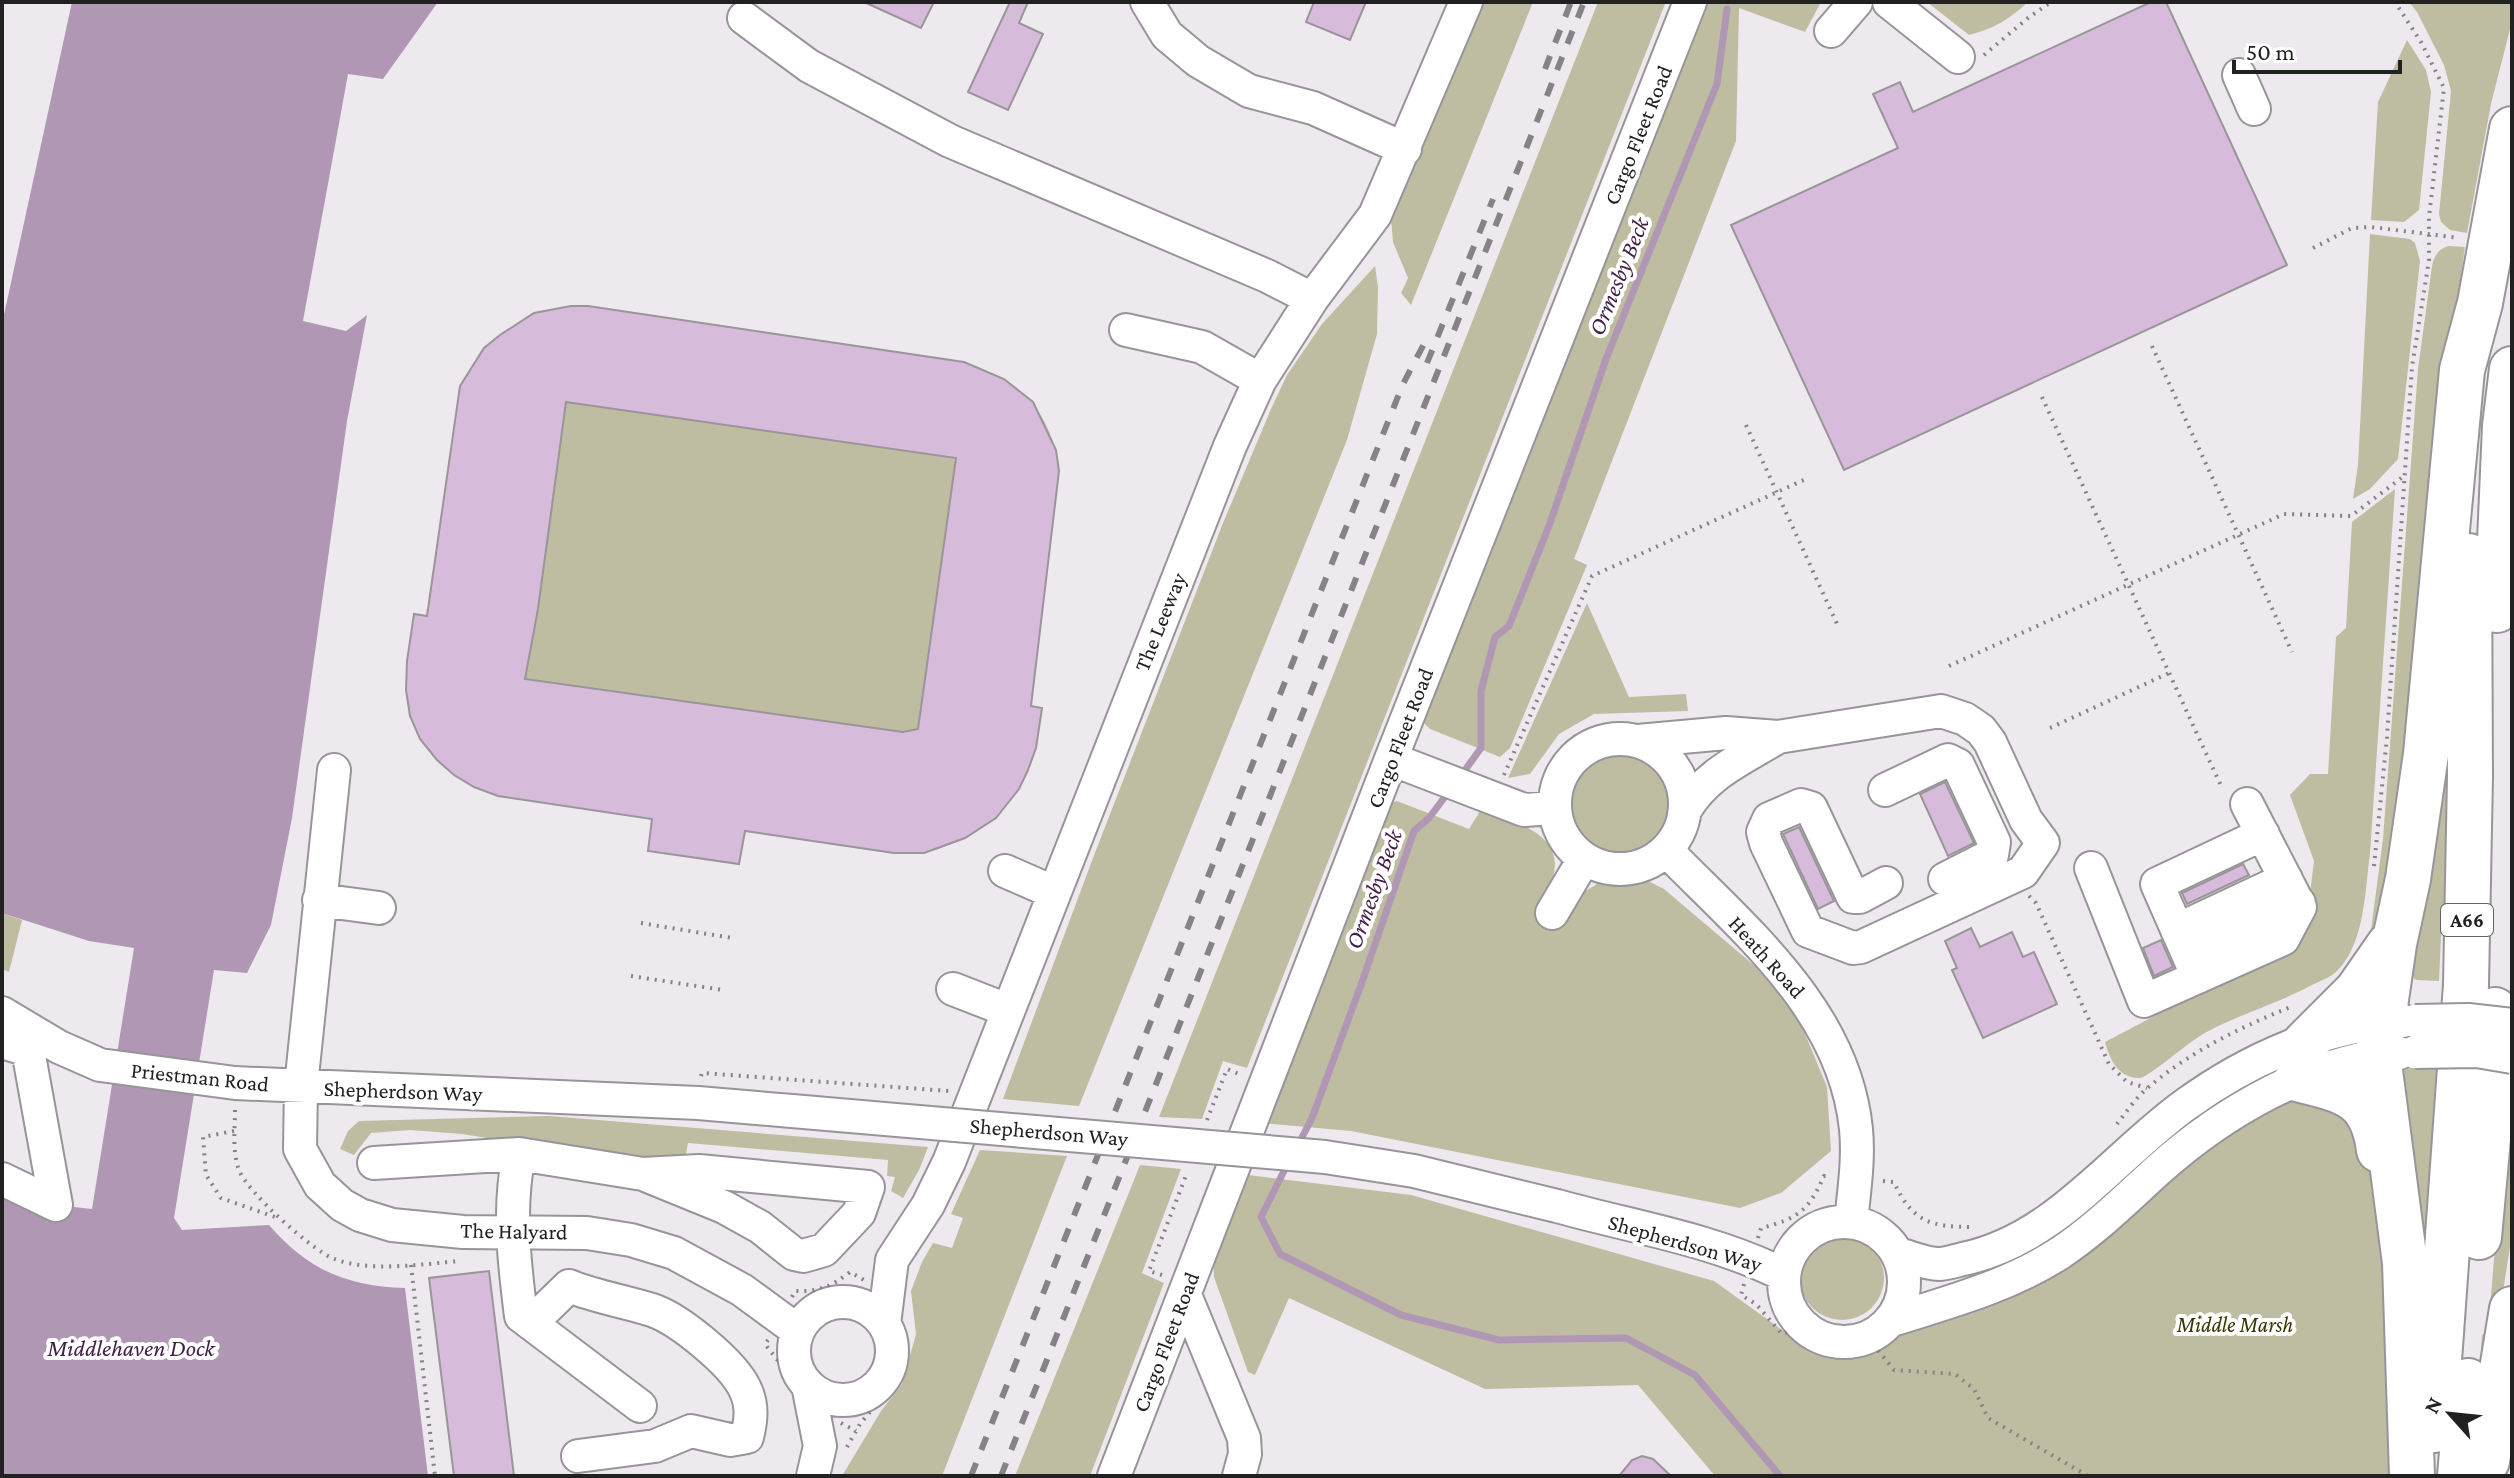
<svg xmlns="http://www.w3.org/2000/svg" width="2514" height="1478" font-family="'Crimson Pro',serif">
  <rect width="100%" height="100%" fill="#ede9ee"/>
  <path fill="#bfbda1" d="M1478 2H1533L1411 305 1401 293 1408 278 1393 242 1390 206Z
    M1598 2 1665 4 1247 1068 1223 1061 1202 1119 1159 1117Z
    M1705 2H1821L1805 32 1739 8 1736 141 1574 559 1587 565 1510 748 1500 757 1430 729 1423 722V715Z
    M1927 2H2028C2010 19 1993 29 1969 35Z
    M2409 2H2512V21L2491 104 2467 233 2450 230 2441 222 2439 214 2451 91 2444 65 2417 12Z
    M2407 40 2426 70 2431 92 2419 210 2404 222 2371 220 2378 102Z
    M2370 234 2410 239 2415 243 2420 261 2398 459 2370 489 2353 499 2358 465Z
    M2449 246 2465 247 2451 346 2395 879 2369 945 2383 839 2418 369 2432 266C2434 256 2439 248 2449 246Z
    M1375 266 1378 287 1377 334 1347 440 1079 1106 1003 1099 1093 858 1223 523 1271 409 1287 375 1322 324Z
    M571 306H588L964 362C1019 380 1052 411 1059 471L1031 706 1042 708C1033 768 1018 814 958 841 947 846 934 851 923 853 898 856 873 850 849 847 814 842 780 836 745 831L739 864 648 851 652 819 498 796C482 790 466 785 453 774 429 756 407 719 406 689 405 664 410 639 414 614L427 616 462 382 484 348 500 335 534 313Z
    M2395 489 2370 853C2365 890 2365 942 2338 970 2332 977 2320 981 2312 985 2277 1004 2239 1014 2205 1033 2192 1039 2148 1078 2140 1078 2118 1078 2110 1060 2105 1042L2299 940 2309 902 2314 861 2290 795 2310 774H2328L2336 637 2346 628 2352 522Z
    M2450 583 2452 904 2442 912 2439 981 2416 980 2410 975Z
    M1587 603 1629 697 1686 694 1688 711 1594 714 1559 734 1530 774 1508 778Z
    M1571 805a49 49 0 1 1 98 0a49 49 0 1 1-98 0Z
    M1397 801 1469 829 1482 808C1513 822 1568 834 1552 880 1548 890 1542 899 1537 908L1574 898 1597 884 1632 880 1650 882 1664 889 1789 995 1827 1087 1831 1151 1781 1193 1740 1208 1351 1131 1262 1123 1388 804Z
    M2 913 22 920 9 972 2 969Z
    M2438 1064 2431 1152 2437 1153 2425 1323 2397 1079 2402 1069Z
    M2510 1068 2512 1234 2502 1298 2477 1414 2482 1335 2488 1331Z
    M2294 1094 2370 1129 2382 1227 2394 1476H1715L1638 1385 1485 1389 1289 1298 1255 1375 1248 1372 1214 1277 1213 1261 1248 1175 1411 1195 1714 1281 1800 1343 1819 1353 1842 1357 1864 1355 1885 1345 1914 1325 1946 1316 2227 1129Z
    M549 1116 928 1147 919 1170 903 1198 891 1191 895 1177 887 1176 888 1160 688 1143 685 1159 635 1162 462 1134 410 1130 371 1133 354 1155 340 1149 348 1131 359 1121Z
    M980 1150 1067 1156 942 1476H842L881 1411 902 1384 916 1334 911 1291 922 1262 933 1243 952 1248 963 1218 951 1214Z
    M1140 1165 1181 1169 1142 1273 1164 1283 1090 1476H1015Z
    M1800 1278a42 42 0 1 1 84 0a42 42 0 1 1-84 0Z"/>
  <path fill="#b097b4" d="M72 2H438L383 79 348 74 303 321 346 331 367 315 347 421 292 818 271 925 247 973 214 970 174 1218 182 1230 269 1225C308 1270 346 1286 405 1288L428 1476H2V1179L55 1205 92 1209 134 948 89 941 2 913V324Z"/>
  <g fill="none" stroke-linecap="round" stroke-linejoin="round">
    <path stroke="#b097b4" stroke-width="7" d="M1460 777 1481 748V691L1495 637 1509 626 1549 526 1606 359 1717 84 1727 9
      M1297 1147 1312 1118 1361 985 1414 831 1429 818 1450 790
      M1289 1161 1261 1217 1280 1254 1401 1315 1499 1340 1626 1338 1695 1375 1780 1476"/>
  </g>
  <path fill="#d6bcda" stroke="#999599" stroke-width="2" fill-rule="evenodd" d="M864 2H934L921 28Z
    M1010 2H1028L1019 23 1043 34 1008 110 968 92Z
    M1314 2H1366L1350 40 1306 22Z
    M2151 2H2166L2287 265 1844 470 1731 225 1898 148 1873 94 1900 82 1913 112Z
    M571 306H588L964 362 1004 379 1033 402 1056 450 1059 471 1031 706 1042 708 1036 748 1028 770 1019 789 996 818 965 838 924 853H894L745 831 739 864 648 851 652 819 498 796 474 787 454 775 437 760 420 739 410 716 406 690 407 661 414 614 427 616 460 386 484 348 500 335 534 313ZM566 402 956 458 918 729 903 732 525 679 538 609Z
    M1945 782 1974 843 1948 856 1920 794Z
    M1799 827 1834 901 1818 909 1783 834Z
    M2243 864 2249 875 2187 904 2182 893Z
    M1971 928 1980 947 2012 932 2023 957 2034 952 2057 1004 1983 1038 1952 970 1957 968 1945 941Z
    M2161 940 2173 967 2154 976 2143 948Z
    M489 1271 514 1476H454L429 1278Z
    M1642 1456 1653 1459 1671 1476H1619L1632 1460Z"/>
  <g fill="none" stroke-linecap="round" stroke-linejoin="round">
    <defs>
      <path id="minor" d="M1147 2 1167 35 1198 61 1249 91 1313 108 1405 149
        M1889 2 1958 57
        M744 18 809 66 950 141 1267 276 1312 299
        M1831 31 1856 2
        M2239 75 2254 109
        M1126 330 1202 347 1260 380
        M1555 804a65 65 0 1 1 130 0a65 65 0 1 1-130 0Z
        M1638 741 1726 733 1778 737 1941 711 1965 719 1981 730 1990 742 2026 820 2043 843 2023 872 1861 947 1853 948 1808 931 1766 843 1763 832 1769 819 1801 805 1811 808 1853 897H1860L1886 883
        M1391 759 1524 810 1555 808
        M334 770 301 1086 300 1149 320 1185 342 1205 360 1215 392 1225 463 1232 587 1233 631 1240 674 1253 742 1290 798 1331
        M1885 790 1948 760 1958 765 1994 842 1992 855 1945 879
        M1685 810C1707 773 1742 759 1778 737
        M1666 850C1744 930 1844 1010 1856 1129 1859 1160 1854 1191 1851 1222
        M2091 868 2144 1001 2283 939 2300 907 2247 804
        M1005 871 1053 892
        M319 900 379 908
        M1552 913 1584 859
        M2177 930 2286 879
        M2189 957 2299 903
        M2198 977 2157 884 2263 834
        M953 989 1007 1010
        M2 1013 59 1047 100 1065 235 1083 698 1103 792 1111
        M2 1042 28 1050 56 1205 2 1179
        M519 1154C508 1209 514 1261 521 1316L640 1406
        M374 1163 519 1154 643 1174 724 1207 760 1227 794 1254 803 1256 824 1250 859 1213 868 1187 699 1171 643 1174
        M1557 1206C1632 1227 1712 1239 1782 1274
        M1784 1282a60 60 0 1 1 120 0a60 60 0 1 1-120 0Z
        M1898 1254C1910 1257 1926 1264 1939 1264 1946 1264 1955 1261 1963 1259 2055 1240 2112 1158 2185 1105 2247 1060 2326 1024 2403 1021
        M1185 1295 1244 1438 1245 1454 1239 1476
        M794 1351a49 49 0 1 1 98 0a49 49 0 1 1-98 0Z
        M1892 1320C1949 1302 2009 1286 2060 1253 2096 1229 2126 1199 2158 1170 2224 1111 2309 1062 2399 1053
        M531 1323 569 1286C596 1297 624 1301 652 1310 679 1319 733 1363 745 1389 753 1405 751 1421 747 1437L730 1440 691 1431 655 1446 578 1456
        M884 1324 892 1260 928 1205 949 1162 1230 446 1260 380 1312 299 1375 215 1466 2
        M808 1385 820 1446 813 1476
        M1114 1476 1391 759 1690 2"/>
      <path id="highway" d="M2497 610 2505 426 2512 369
        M2305 1043 2357 991 2389 945
        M2297 1079C2345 1091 2372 1095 2379 1150
        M2479 1237 2492 1095 2495 1010
        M2434 1430 2466 985 2470 776 2469 556
        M2487 1461 2512 1309
        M2412 1476 2405 1263 2378 1055 2394 944 2408 879 2426 754 2462 370 2480 303 2512 129
        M2460 1476 2468 1381"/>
    </defs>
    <use href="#minor" stroke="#989499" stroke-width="36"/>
    <use href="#highway" stroke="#989499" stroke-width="48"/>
    <path stroke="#848285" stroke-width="4" stroke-dasharray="2 6" stroke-linecap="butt" d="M1984 55 2028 18 2051 2
      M2313 248 2352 228 2371 227 2459 238
      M2152 346 2292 652
      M2042 397 2222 788
      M1746 425 1838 626
      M1949 666 2284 514 2351 516 2404 476
      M2050 728 2169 673
      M1504 775 1592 576 1806 479
      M2374 866 2387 737 2412 367 2429 260V217L2444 88 2421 42 2395 2
      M2029 896 2036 903 2109 1064 2127 1082 2147 1088
      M641 923 732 938
      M631 976 723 990
      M701 1076 702 1073 949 1091
      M235 1110C235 1131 232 1151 239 1170 247 1192 311 1249 332 1258 368 1273 422 1264 460 1261
      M1207 1120 1227 1069 1239 1074 1238 1078
      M2117 1124C2127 1111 2137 1096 2150 1086 2191 1051 2243 1026 2293 1006
      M234 1131 203 1137 206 1175 221 1198 275 1217
      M1883 1181 1894 1182C1912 1222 1931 1227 1973 1227
      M1758 1238 1761 1228C1798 1219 1809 1210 1824 1176L1831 1177
      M411 1265 435 1476
      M1162 1275 1149 1271 1187 1173
      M1744 1284 1741 1295 1756 1304 1782 1334 1803 1328
      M792 1297 795 1291C819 1292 832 1286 850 1272L864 1280
      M1868 1338 1894 1370 1955 1374 1974 1389 1988 1418 2088 1476
      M768 1340 765 1344 786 1371
      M841 1423 856 1431
      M847 1447 860 1424 901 1374 905 1342"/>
    <use href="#minor" stroke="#fff" stroke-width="32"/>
    <use href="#highway" stroke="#fff" stroke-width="44"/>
    <path stroke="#868386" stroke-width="6" stroke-dasharray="14 14" stroke-linecap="butt" d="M1545 69 1571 2
      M1427 363 1493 199
      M971 1476 1366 477 1403 384 1426 340
      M1001 1476 1584 2"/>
    <defs>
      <path id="minor-bridge" d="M2415 1021 2468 1020 2512 1025
        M2415 1052 2477 1051 2512 1057
        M792 1111 1325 1157 1414 1171 1557 1206"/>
    </defs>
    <use href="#minor-bridge" stroke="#989499" stroke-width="36" stroke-linecap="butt"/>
    <use href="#minor-bridge" stroke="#fff" stroke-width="32"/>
  </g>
  <g text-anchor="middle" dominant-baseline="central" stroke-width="8" stroke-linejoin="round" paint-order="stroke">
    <rect fill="#fff" stroke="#646464" stroke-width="2" x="2441" y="904" width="52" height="32" rx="6"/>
    <g font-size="20" font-weight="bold" fill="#222122">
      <text x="2467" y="920">A66</text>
    </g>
    <g font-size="22" fill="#222122" stroke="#fff">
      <text transform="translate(1638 135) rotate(-68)">Cargo Fleet Road</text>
      <text transform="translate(1160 622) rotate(-68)">The Leeway</text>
      <text transform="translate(1400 738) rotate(-69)">Cargo Fleet Road</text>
      <text transform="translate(1767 957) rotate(48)">Heath Road</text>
      <text transform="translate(200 1077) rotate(6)">Priestman Road</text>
      <text transform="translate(403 1091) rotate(2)">Shepherdson Way</text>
      <text transform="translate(1049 1132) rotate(5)">Shepherdson Way</text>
      <text transform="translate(514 1231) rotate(1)">The Halyard</text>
      <text transform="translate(1685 1243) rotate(16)">Shepherdson Way</text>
      <text transform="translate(1166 1342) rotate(-69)">Cargo Fleet Road</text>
    </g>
    <g font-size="22" font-style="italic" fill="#373303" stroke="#fff">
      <text x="2235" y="1324">Middle Marsh</text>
    </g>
    <g font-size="24" font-style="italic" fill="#401e45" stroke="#fff">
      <text transform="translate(1618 276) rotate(-68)">Ormesby Beck</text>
      <text transform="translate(1373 889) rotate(-70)">Ormesby Beck</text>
      <text x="131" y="1347">Middlehaven Dock</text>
    </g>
  </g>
  <rect width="2514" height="1478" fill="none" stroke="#222122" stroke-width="8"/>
  <g transform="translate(2450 1414) rotate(297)" stroke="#ffffff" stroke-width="6" paint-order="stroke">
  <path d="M0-6L14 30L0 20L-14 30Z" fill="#222122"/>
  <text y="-12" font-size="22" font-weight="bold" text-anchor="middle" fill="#222122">N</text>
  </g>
  <path d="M2234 60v12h166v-12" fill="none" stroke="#222122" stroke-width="4"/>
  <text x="2246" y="60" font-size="24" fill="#222122" stroke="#ffffff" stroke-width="6" paint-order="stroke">50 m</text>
</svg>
